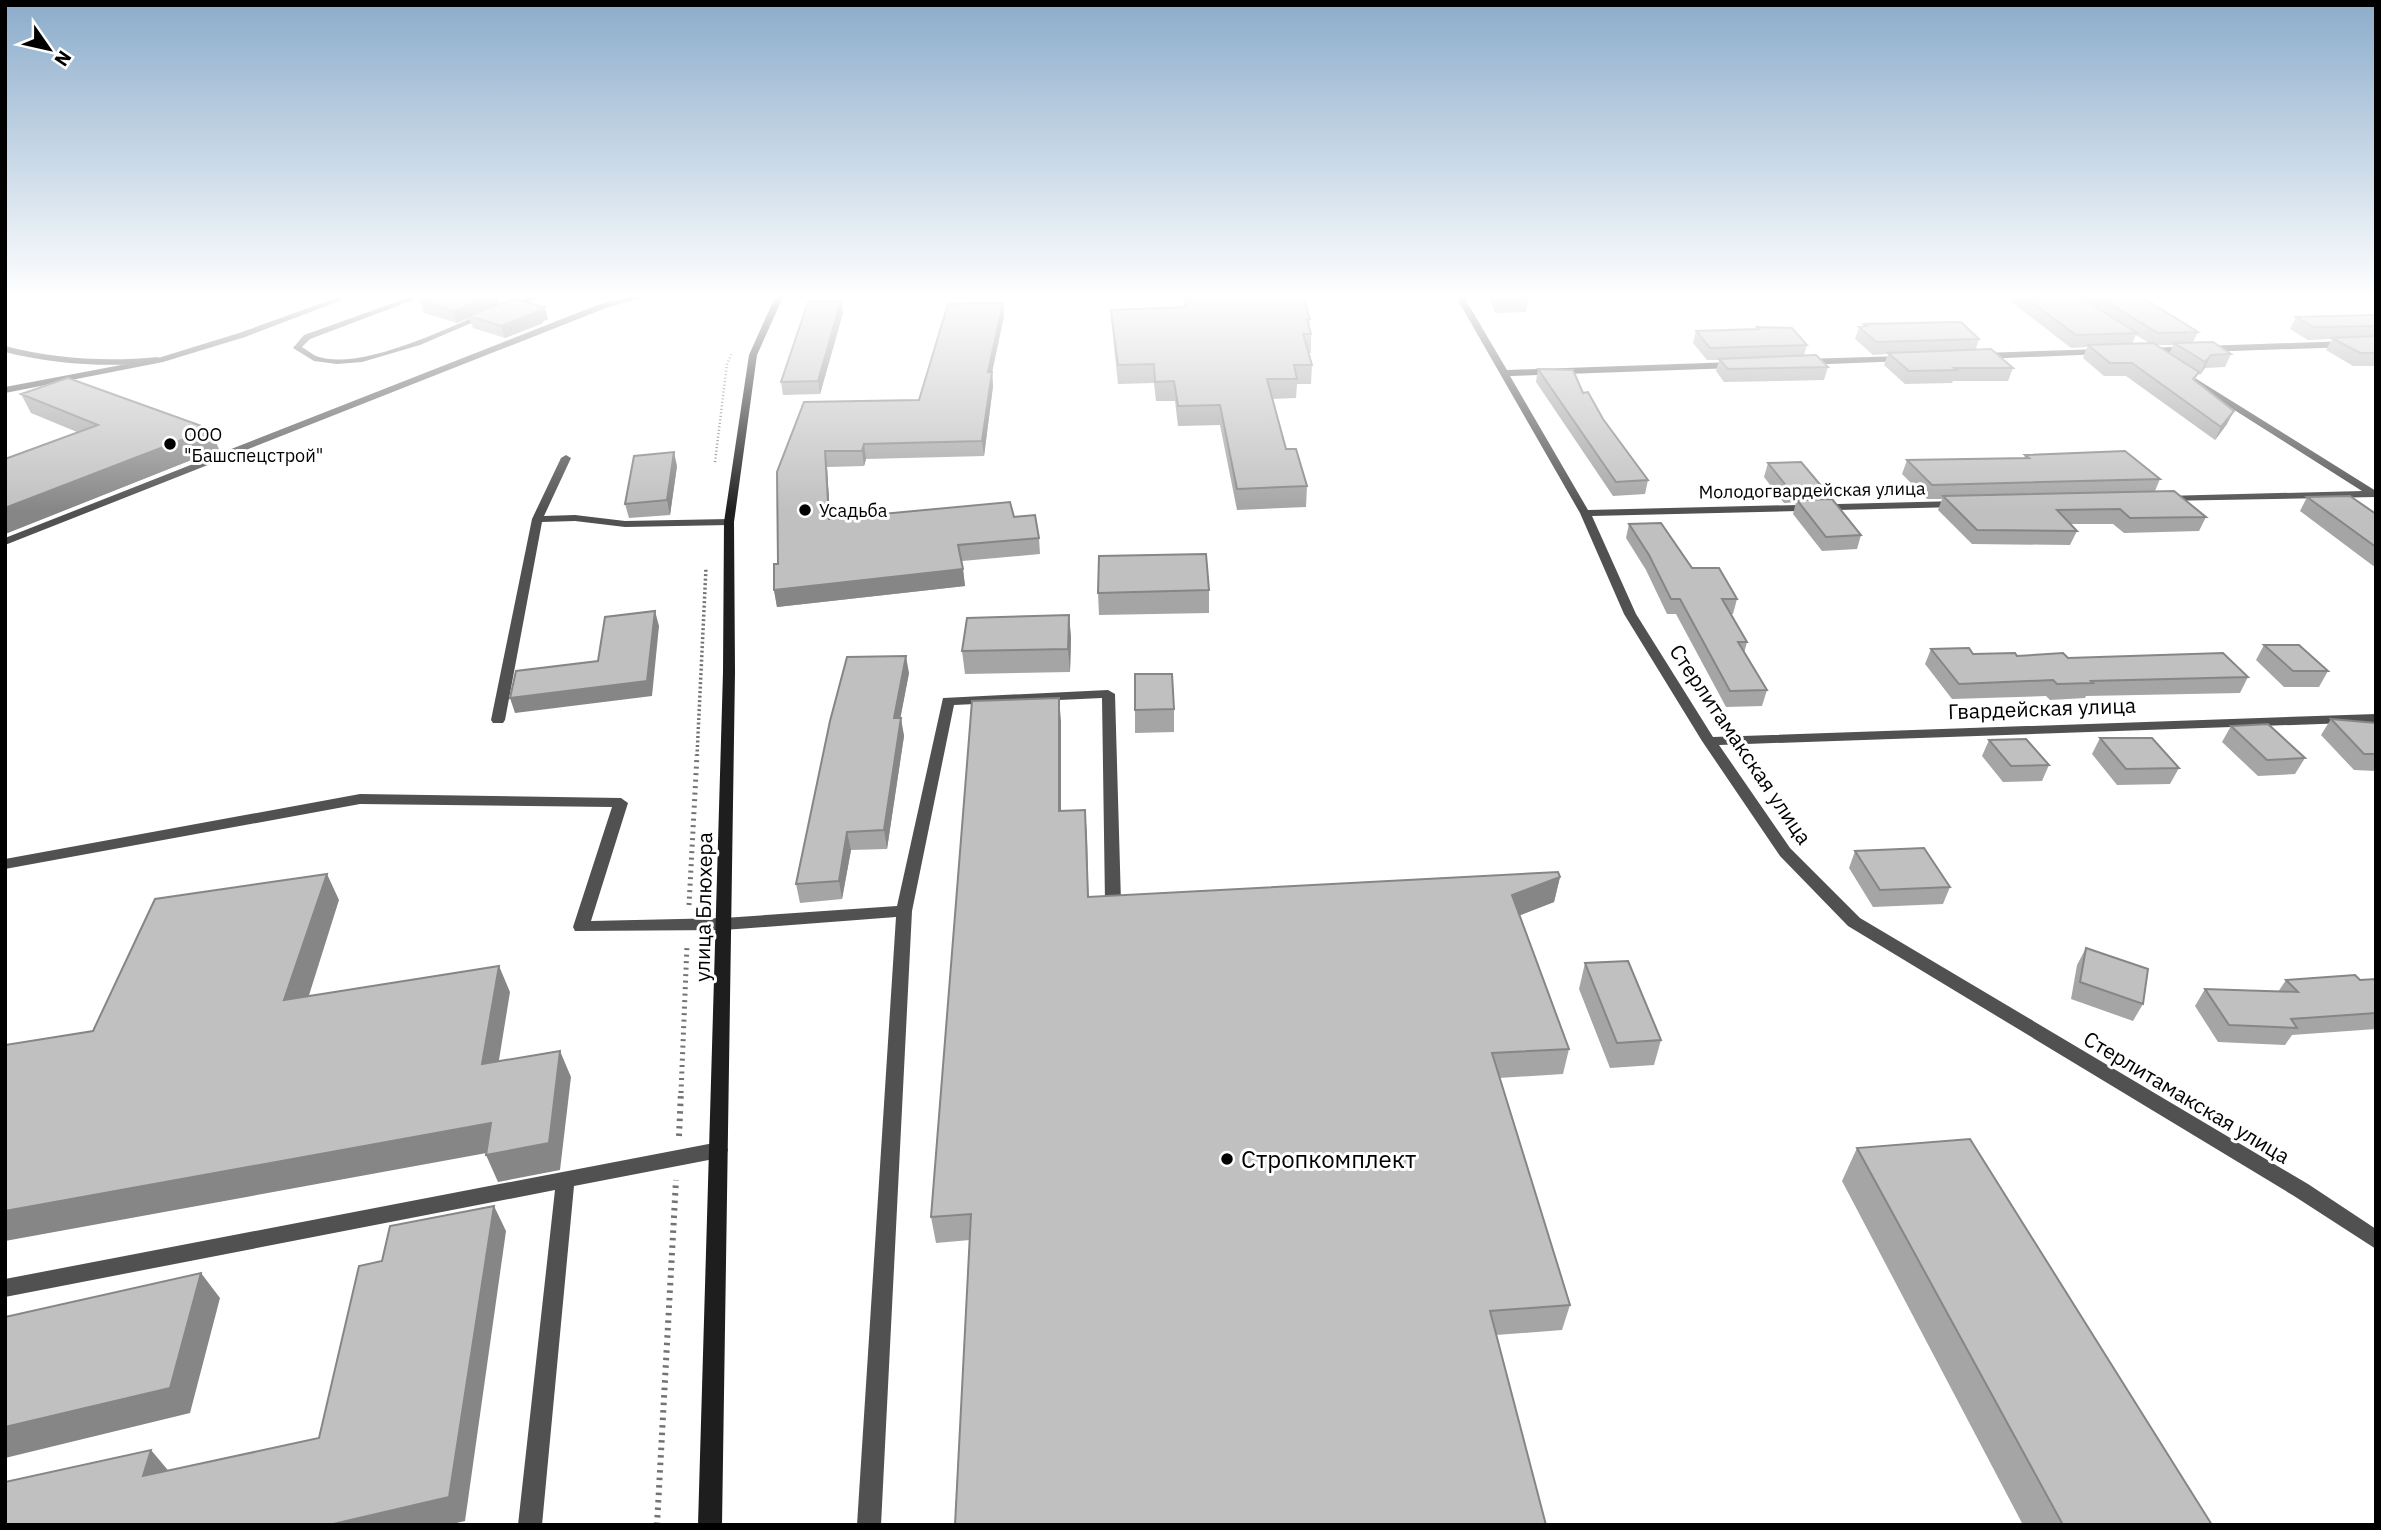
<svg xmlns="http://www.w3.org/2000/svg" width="2381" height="1530" font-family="'IBM Plex Sans',sans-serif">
  <rect width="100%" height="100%" fill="#fff"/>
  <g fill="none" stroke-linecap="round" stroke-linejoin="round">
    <path stroke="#737373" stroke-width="2.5" stroke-dasharray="1 2.5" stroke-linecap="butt" d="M715 462 727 364 732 353"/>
    <path stroke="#737373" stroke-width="3.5" stroke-dasharray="2 2.5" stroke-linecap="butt" d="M697 756 706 568"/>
    <path stroke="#737373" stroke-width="5" stroke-dasharray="2 4.5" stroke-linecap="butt" d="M689 905 697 755
      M681 1093 687 945"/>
    <path stroke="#737373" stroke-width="6" stroke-dasharray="2.5 5" stroke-linecap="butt" d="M679 1136 681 1091
      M657 1525 676 1180"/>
    <path fill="#515151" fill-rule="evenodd" d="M410 297H421L310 339 302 347C307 350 312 354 316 356 358 372 443 330 483 313L490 315 420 345 362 362 337 364 314 361 293 348 304 335Z
      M530 297H541L512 309 505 307Z
      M631 297H644L606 308 5 545V538L600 304Z
      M5 346C56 359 106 362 158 357L162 360 158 363C106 367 56 365 5 352Z
      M566 455 571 458 544 516 575 515 625 521 729 519 734 522 729 525 625 527 575 521 542 522 505 720 503 723H493L491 720 532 519 561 458Z
      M1108 690 1115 694 1121 902 1119 906H1107L1105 902 1102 698 954 705 912 911 881 1525H857L896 917 724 930 575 931 573 927 612 807 360 804 5 869V859L360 794 621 798 628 803 591 921 724 918 897 906 943 698Z
      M719 1142 726 1145 728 1150 726 1155 719 1158 574 1186 542 1525H518L555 1190 5 1297V1279Z"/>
    <path fill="#515151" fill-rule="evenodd" d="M339 297H350L245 337 163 362 5 393V387L158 358 239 333Z
      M1456 297H1464L1507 370 1734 362 1739 365 1734 368 1510 376 1588 510 1958 501 1963 504 1958 507 1592 516 1636 614 1713 737 2376 714V722L1719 745 1790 848 1860 918 2308 1184 2376 1229V1249L2294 1196 1848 926 1780 856 1702 741 1624 614 1580 513Z
      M2376 340V346L2146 354 2142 351 2146 348Z
      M2101 349 2105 352 2104 354 1982 359 1978 356 1982 353Z
      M1902 356 1906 359 1905 361 1803 365 1798 362 1803 359Z
      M2182 370 2376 491V497L2160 501V497L2164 496 2362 491 2179 375 2177 373Z"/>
    <path fill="#1e1e1e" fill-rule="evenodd" d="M775 297H783L757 355 734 522 735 672 722 1525H698L723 672 724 522 749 355Z"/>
  </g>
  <path fill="#a5a5a5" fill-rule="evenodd" d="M433 297H498L500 304 548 319 542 322 543 323 505 338 473 328 469 318 457 323 424 313 420 301Z
    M1183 297H1303L1310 319 1309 327 1311 334V353H1308L1312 365 1311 384H1297L1296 398 1272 399 1286 449 1307 486 1306 507 1237 510 1220 425 1178 426 1175 401H1156L1154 383 1118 384 1112 328 1111 310 1184 307Z
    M1489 297H1527L1528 300 1526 312 1495 313Z
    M2005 297H2142L2198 332 2193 342 2231 354 2225 367 2205 368 2200 375 2198 374 2195 380 2227 424 2215 440 2126 376H2104L2083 358 2087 347 2071 348ZM2136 335 2149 343 2132 344ZM2156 345H2173L2169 354Z
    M843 313 820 394 783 395 781 382Z
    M2376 315V366H2353L2326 350 2332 339 2308 340 2290 329 2296 317Z
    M1004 316 992 372 993 386 984 456 866 459 864 466 827 467 830 519 1014 517 1039 538 1040 554 962 561 965 586 777 607 774 590 778 564 777 472 919 400Z
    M1864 324 1979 339 1976 349 2013 368 2008 381H1953L1952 383 1905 384 1884 365 1888 354 1873 355 1855 339 1859 327H1863Z
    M1757 327 1807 345 1804 355 1828 367 1824 380 1724 382 1716 371 1719 360H1707L1693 343 1696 331 1757 329Z
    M1538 369 1583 393 1648 480 1645 494 1613 496 1536 382Z
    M21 394 219 449 5 534V459L77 432 31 413Z
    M2025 455 2160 479 2155 491 2206 517 2199 531 2124 533 2113 524H2070L2077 531 2070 545 1972 544 1938 510 1942 499H1927L1902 474 1907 460 2024 458Z
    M1768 463 1823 488 1819 499 1861 535 1857 549 1822 551 1793 514 1796 502 1784 503 1764 477Z
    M677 466 670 515 629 518 625 504Z
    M2307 497 2376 514V568L2300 511Z
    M1629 524 1737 599 1733 614H1731L1747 642 1744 653 1767 690 1762 706 1726 707 1676 614H1667L1646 570 1626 538Z
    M1209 590V613L1099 615 1098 593Z
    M1069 615 1071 638 1070 672 965 674 962 651Z
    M2264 645 2328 671 2319 687H2284L2256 660Z
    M1931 649 1973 654 2068 658 2248 677 2240 693 2086 696 2085 698 2050 700 2046 696 1952 699 1925 664Z
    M909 673 900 718 904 736 887 849 851 850 842 899 800 903 796 884Z
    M1174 709V732L1135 733V710Z
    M2331 719 2376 723V771L2354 770 2321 735Z
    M1061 721V811L1085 810 1088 897 1560 877 1554 902 1520 915 1569 1049 1563 1074 1499 1078 1570 1305 1562 1330 1496 1335 970 1240 936 1243 931 1217Z
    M2231 726 2305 758 2295 774 2258 776 2222 742Z
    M2100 738 2179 768 2170 784 2117 785 2092 754Z
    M1989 740 2049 765 2042 781 2003 782 1982 756Z
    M1855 851 1950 887 1943 904 1873 907 1849 868Z
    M2086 948 2143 1004 2133 1021 2071 999 2077 965Z
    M1585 963 1661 1040 1654 1065 1610 1068 1579 989Z
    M2376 979V1029L2292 1035 2285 1045 2218 1042 2195 1006 2205 989 2278 992 2286 980Z
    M1857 1148 2212 1525H2023L1842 1181Z"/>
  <path fill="#868686" d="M489 297H498L500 306 469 316V318L457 323 453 311Z
    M841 301 843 313 820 394 818 381Z
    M1003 303 1004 316 989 386 988 372Z
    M545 307 548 319 542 322 543 323 505 338 501 326Z
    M2211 355 2205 368 2200 375 2205 362Z
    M992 372 993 386 984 456 982 441Z
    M2234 411 2227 424 2215 440 2221 427Z
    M210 429 219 449 5 534V508Z
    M864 444 866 459 864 466 862 451Z
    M825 451 827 467 831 535 829 519Z
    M674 452 677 466 670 515 667 500Z
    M963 569 965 586 777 607 774 590Z
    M655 611 659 626 652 696 515 713 510 698 647 681Z
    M1069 615 1071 638 1070 672 1068 649Z
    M906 656 909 673 897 736 894 718Z
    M1059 698 1061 721V836L1059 811Z
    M901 718 904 736 887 849 884 830Z
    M1085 810 1087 834 1089 922 1088 897Z
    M847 832 851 850 842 899 839 881Z
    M327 874 339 900 299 1027 284 1000Z
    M1560 877 1554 902 1508 920 1512 895Z
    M499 966 510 992 494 1091 482 1064Z
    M560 1051 571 1077 560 1170 498 1182 486 1155Z
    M491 1123 503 1150 5 1241V1211Z
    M494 1206 506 1231 465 1521 448 1525H329Z
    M201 1273 220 1298 190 1413 5 1458V1427Z
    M151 1450 172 1475 143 1476Z"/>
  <path fill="#c0c0c0" stroke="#868686" stroke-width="2" d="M433 297H489L453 311 420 301Z
    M1185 297H1303L1310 319H1307L1311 334H1303L1312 365H1294L1297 379H1267L1286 449H1296L1307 486 1237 489 1220 405 1178 406 1174 381 1155 382 1154 364 1118 365 1111 310 1186 307Z
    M1495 297H1527L1528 300 1497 301Z
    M2025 297H2080L2137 333 2076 335Z
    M2099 297H2142L2198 332 2158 333Z
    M514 299 545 307 537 311H539L501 326 469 316Z
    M841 301 818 381 781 382 808 302Z
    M1003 303 988 372H992L982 441 864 444 862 451H825L829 519 1010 502 1014 517 1035 515 1039 538 958 545 963 569 774 590V564H778L777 472 804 402 919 400 948 304Z
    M2376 315V326L2314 327 2296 317Z
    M1961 322 1979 339 1876 342 1859 327 1867 326 1864 324Z
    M1757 327 1792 328 1807 345 1710 348 1696 331 1759 329Z
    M2376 336V353H2360L2332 338Z
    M2213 342 2231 354 2211 355 2205 362 2174 343Z
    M2153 343 2199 372 2193 379 2234 411 2221 427 2132 363H2110L2088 345Z
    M1991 349 2013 368H1954L1957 370 1909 371 1888 353Z
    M1816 355 1828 367 1728 369 1719 359Z
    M1538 369 1573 370 1583 393 1588 392 1603 419 1648 480 1616 482Z
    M68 378 210 429 5 508V459L98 425 21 394Z
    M2125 451 2160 479 1932 485 1907 460 2029 458 2025 455Z
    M674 452 667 500 625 504 634 456Z
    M1801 462 1823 488H1788L1768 463Z
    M2174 491 2206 517 2130 518 2120 509 2057 510 2077 531 1977 530 1943 496Z
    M2350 496 2376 514V547L2307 497Z
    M1832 499 1861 535 1826 537 1797 500Z
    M1661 523 1692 568H1719L1737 599H1722L1747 642H1738L1767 690 1730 691 1680 599H1671L1649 555 1629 524Z
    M1206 554 1209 590 1098 593 1099 556Z
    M655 611 647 681 510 698 516 671 598 661 605 617Z
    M1069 615 1068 649 962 651 967 618Z
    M2264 645H2299L2328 671H2293Z
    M1969 648 1973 654 2015 653 2017 656 2063 653 2068 658 2223 653 2248 677 2091 681 2093 683 2057 684 2053 680 1959 684 1931 649Z
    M906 656 894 718H901L884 830 847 832 839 881 796 884 830 721 847 657Z
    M1135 674H1172L1174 709 1135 710Z
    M1059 698V811L1085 810 1088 897 1558 872 1560 877 1512 895 1569 1049 1492 1053 1570 1305 1490 1311 1546 1525H955L971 1214 931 1217 972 701Z
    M2331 719 2376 723V754H2364Z
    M2268 724 2305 758 2267 760 2231 726Z
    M2100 738H2152L2179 768 2126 769Z
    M2026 739 2049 765 2011 766 1989 740Z
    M1924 848 1950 887 1880 890 1855 851Z
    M327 874 284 1000 499 966 482 1064 560 1051 549 1143 486 1155 491 1123 5 1211V1045L93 1031 155 899Z
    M2086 948 2148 969 2143 1004 2080 982Z
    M1628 961 1661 1040 1617 1043 1585 963Z
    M2355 975 2360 980 2376 979V1013L2291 1019 2297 1028 2229 1025 2205 989 2298 992 2286 980Z
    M1970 1139 2212 1525H2063L1857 1148Z
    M494 1206 449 1497 329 1525H5V1482L151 1450 143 1476 319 1438 359 1266 382 1261 390 1226Z
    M201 1273 170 1388 5 1427V1317Z"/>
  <linearGradient id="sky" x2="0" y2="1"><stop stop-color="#8baccb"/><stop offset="0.58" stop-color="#fff"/><stop offset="1" stop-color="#fff" stop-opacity="0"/></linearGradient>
  <rect width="2381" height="511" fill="url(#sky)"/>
  <g fill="#000" stroke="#fff" stroke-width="2.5">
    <circle cx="170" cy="444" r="7"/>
    <circle cx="805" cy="510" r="7"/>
    <circle cx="1227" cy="1159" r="7"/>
  </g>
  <g text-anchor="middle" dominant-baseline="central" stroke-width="6" stroke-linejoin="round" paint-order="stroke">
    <g font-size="18" fill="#000" stroke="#fff" text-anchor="start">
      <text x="184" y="434">ООО<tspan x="184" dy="21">"Башспецстрой"</tspan></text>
      <text x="819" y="510">Усадьба</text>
    </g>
    <g font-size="18" fill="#000" stroke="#fff">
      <text transform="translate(1812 490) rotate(-1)">Молодогвардейская улица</text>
    </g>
    <g font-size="21" fill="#000" stroke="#fff">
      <text transform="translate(2042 708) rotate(-2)">Гвардейская улица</text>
      <text transform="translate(1741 744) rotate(56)">Стерлитамакская улица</text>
      <text transform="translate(703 907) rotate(-89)">улица Блюхера</text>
      <text transform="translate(2187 1097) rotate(31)">Стерлитамакская улица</text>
    </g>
    <g font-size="24" fill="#000" stroke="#fff" text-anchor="start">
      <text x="1241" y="1159">Стропкомплект</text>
    </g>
  </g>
  <rect width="2381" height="1530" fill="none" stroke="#000000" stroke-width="14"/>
  <g transform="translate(49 49) rotate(124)" stroke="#ffffff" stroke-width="5" paint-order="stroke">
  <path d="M0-5L12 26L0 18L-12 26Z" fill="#000000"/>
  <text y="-10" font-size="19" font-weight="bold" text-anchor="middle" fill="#000000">N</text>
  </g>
</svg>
